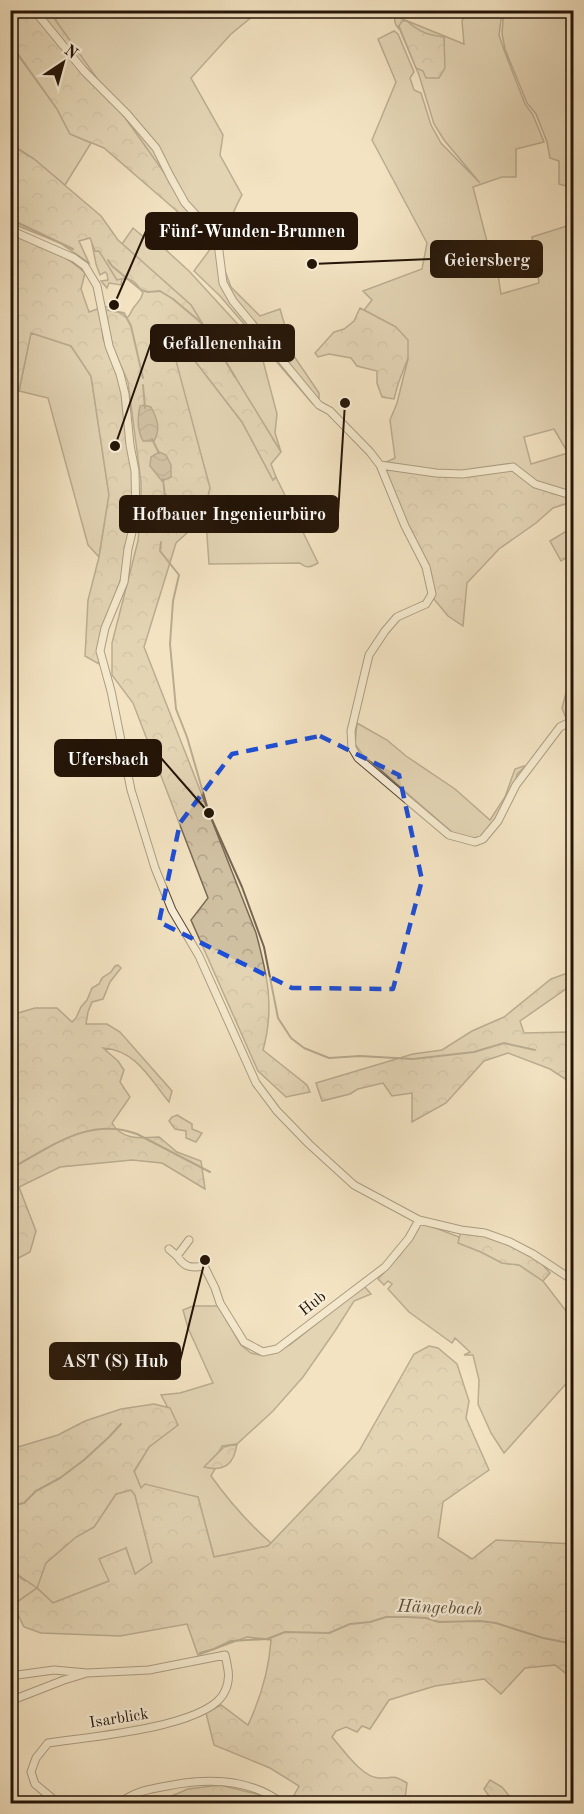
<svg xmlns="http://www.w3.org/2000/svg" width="584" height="1814" font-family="'Old Standard TT',serif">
  <defs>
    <pattern id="forest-crowns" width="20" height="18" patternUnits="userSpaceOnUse" patternTransform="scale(1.5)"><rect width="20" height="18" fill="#d0c0a2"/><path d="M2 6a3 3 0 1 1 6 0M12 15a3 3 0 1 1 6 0" fill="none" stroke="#b2a48a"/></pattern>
    <pattern id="water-waves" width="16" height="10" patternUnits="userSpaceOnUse" patternTransform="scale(1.5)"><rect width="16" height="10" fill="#ad9d83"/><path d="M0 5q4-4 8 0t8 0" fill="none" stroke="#8d7f69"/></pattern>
  </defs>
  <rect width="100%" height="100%" fill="#f3e3c2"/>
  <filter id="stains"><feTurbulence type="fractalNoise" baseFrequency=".00333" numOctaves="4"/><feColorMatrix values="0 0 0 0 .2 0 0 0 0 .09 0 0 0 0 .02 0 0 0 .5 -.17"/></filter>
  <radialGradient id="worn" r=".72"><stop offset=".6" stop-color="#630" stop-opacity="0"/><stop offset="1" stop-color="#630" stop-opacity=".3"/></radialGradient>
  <path fill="#d0c0a2" stroke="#7a6a55" stroke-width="1.5" fill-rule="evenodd" d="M66 10 259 11 231 34 191 78 223 135 220 155 242 195C232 212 228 231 215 244L231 287 260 316 280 309 285 326 281 337 319 393V405L313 404 220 296 194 271 214 244 55 20Z
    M397 11H402L400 18 464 44 462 21 467 11H504L501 20 499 35 504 50 525 104 533 115 544 142 516 149V177H502L473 187 492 261 497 268 501 294 539 283 532 237 573 224V492L566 494 462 474 380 465 395 458 390 420 397 403 408 359 396 327 364 310 372 300 363 291 422 269 427 243 372 140 396 82 378 39 394 31 398 34 414 72 410 78 414 90 421 93 431 125 441 143 480 183 444 140 434 124 419 75 400 30C393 23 394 19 397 11ZM406 21C418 32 428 35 444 38V68H416L399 26ZM554 429 568 453 531 464 524 437Z
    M506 11H573V188L559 184V161L550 158 547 142 536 114 527 103 505 49 502 34 503 20Z
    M10 44 57 109 70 134 91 143 65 185 34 159 11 144Z
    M133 228 151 243 155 240 189 271 265 354 261 353 277 414 275 433 281 452 191 305 122 244Z
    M92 244 95 251H99L122 278 121 285 109 283 107 288 101 281 108 280 107 274 105 272 100 275 96 264Z
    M31 332 71 346 91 376 109 495 99 557 88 545 48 398 19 391Z
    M171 346 185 348 242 422 273 480 276 477 318 563C311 567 307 569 300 563L209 564 205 507 210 488Z
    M357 723 387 740 406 756 455 789 490 820 505 797 515 769 524 766V768L517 774 516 781 496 819 484 835 475 839 453 833 362 754 355 744Z
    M419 1225H428L459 1237V1243L481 1252 502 1263 519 1265 543 1281 573 1320V1376L504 1453 491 1433 478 1404 479 1380 473 1355H464L470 1352 455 1338 452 1343 409 1312 388 1289 392 1284 388 1281 384 1285 378 1279 400 1255Z
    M364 1286 371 1294 354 1301 335 1331 303 1377 273 1411 237 1444 222 1446C219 1455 210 1459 205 1467L215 1469 211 1476C229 1501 248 1523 271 1543L268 1546 214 1557 198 1497 141 1488 134 1472 149 1447 177 1425 161 1395 180 1393 213 1383 188 1328 183 1310 193 1306H218L241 1345 251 1353 260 1355 276 1353 291 1344Z
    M131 1490 135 1495 152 1562 135 1574 126 1548 109 1581 53 1603 37 1588 11 1606 10 1570 25 1581 76 1537 94 1527 116 1494Z"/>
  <path fill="url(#forest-crowns)" stroke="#7a6a55" stroke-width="1.5" fill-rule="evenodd" d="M10 11H49L215 244 104 148 70 134 57 109 11 44Z
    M402 21H407C419 32 428 35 444 37L445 68 439 78H426L423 71 416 68 399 26Z
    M10 144 34 159 101 216 118 240 191 305 281 452 271 464 276 477 273 480 242 422 185 348 172 346 210 488 205 507 206 516 176 543 144 647 256 933C267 974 275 1007 263 1050L307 1085 310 1092 286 1097 258 1071 191 920 208 898 133 703 112 675V643L138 541 141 508V482L128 382 112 345 105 307H111L127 318C131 314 131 311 134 307 138 302 141 300 143 293 136 282 131 276 117 280L99 251H95L90 238 79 241 89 263 60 243 11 223Z
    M10 235C38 244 64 253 85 273L81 289 89 312 100 308 103 338 121 386 131 460 134 506 122 575 99 647V664L85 656 88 600 99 557 109 495 91 376 71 346 31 333 19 391 11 394Z
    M360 308 396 327 408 340V358L398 384 394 399 382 397 377 383V371L357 366 351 358 329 354 318 357 315 353 334 332 344 329 354 321Z
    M379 466 435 473 513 469 537 483 573 494V505L572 502 553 508 536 523 499 549 467 583 463 626 448 616 433 598 426 567Z
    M573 527V553L561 561 550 541Z
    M573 667V723H568L562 708Z
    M118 965 121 968 110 982 103 999 92 1002 88 1012 86 1024H107L120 1032 172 1091 169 1102C150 1079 136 1050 103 1048L118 1061 124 1070 120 1082 130 1097 112 1123C122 1141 142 1138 159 1137L177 1152 201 1161 205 1189 162 1163 132 1160 60 1167 19 1187 36 1231 30 1252 11 1262V1015L35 1008H57L72 1022 76 1018 81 1007 87 1000 92 988 99 984 102 978 111 972 115 966Z
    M573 971V986L566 989 520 1021 524 1033 568 1032 573 1033V1084L550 1069 508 1053 484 1061 446 1103 412 1122V1093L392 1096 383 1083 358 1089 350 1094 322 1101 316 1083 413 1054 442 1050 472 1031 504 1017 551 979Z
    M177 1115 192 1124V1129L202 1133 196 1142 186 1138V1131L175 1129 169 1121 172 1117Z
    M461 1230 485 1233 533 1254 550 1273 543 1281 519 1265 502 1263 481 1252 458 1243Z
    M429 1346 438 1348 457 1364 469 1401 466 1418 489 1470 443 1502 438 1537 472 1559 496 1540 573 1544V1679L555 1665 525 1668 501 1694 484 1679 435 1686 389 1700 370 1729 362 1726 357 1732 346 1727 336 1731 332 1737C343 1749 362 1778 379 1778 395 1779 390 1773 407 1783L405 1799 389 1804 290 1803 299 1786 270 1768 214 1745 206 1713 221 1705 248 1725C261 1697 269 1671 271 1640L247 1637 198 1655 187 1624 120 1636 41 1633 24 1627 13 1605 37 1588 11 1570V1449L58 1435 85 1421 121 1409 154 1404 170 1408 178 1425 149 1447 134 1471 141 1488 145 1484 198 1497 214 1557 268 1546 359 1451 414 1354ZM131 1490 135 1495 152 1562 135 1574 126 1548 99 1559 109 1581 53 1603 37 1588 46 1563 76 1537 94 1527 116 1494Z
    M237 1444C234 1464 225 1472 204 1467L224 1447Z
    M490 1780 502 1787 515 1803H494L484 1789Z
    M220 1785 264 1796 274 1803H247L224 1797 208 1796 194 1803H173L169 1797 188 1789Z"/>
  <path fill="url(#water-waves)" stroke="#766752" stroke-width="1.5" d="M144 405 151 407C157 418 161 429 154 441H143C137 430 137 419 140 406Z
    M159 452 166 455 171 465V477L162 481 150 466 151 457Z
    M165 494 180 506 179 513 172 520 167 519 161 513 158 503Z"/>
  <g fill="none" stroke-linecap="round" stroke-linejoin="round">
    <path stroke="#766752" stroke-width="2" d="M10 219 73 249
      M108 260 112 266 141 290 148 292 160 291 173 299 198 320 206 328 235 377
      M108 310 124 313 131 326 143 378
      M143 385 145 408
      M152 439 159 453
      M163 479 165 497
      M162 530 163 515
      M161 542 160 551 179 575 173 601 170 644 176 709 187 737 209 813 242 887 264 947 278 1018 291 1038 304 1048 329 1058 360 1056 413 1059 474 1052 504 1043 535 1050
      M10 1169C51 1147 89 1116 137 1134L210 1172
      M10 1506 24 1503 36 1491 60 1478 84 1460 109 1437 121 1424
      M200 1653 214 1649 231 1641 267 1639 285 1632 329 1633 350 1624 370 1622 386 1617H408L426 1618 439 1622 480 1621 496 1623 543 1638 574 1644"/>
    <defs>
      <path id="minor" d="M34 10 84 71 127 114 156 148 170 176 185 203 206 226 218 243 223 283 233 301 319 405 330 411 370 452 380 465 405 526 426 567 432 594 426 604 397 617 385 631 369 655 351 731 352 748 358 758 449 835 475 842 483 839 498 821 516 785 560 727 568 723H574
        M10 230 74 258 85 266 97 286 109 346 120 374 125 394 130 445 135 471 136 516 128 549 124 582 105 628 100 651 111 691 131 790 155 868 172 910 199 956 256 1083 277 1111 309 1144 354 1185 419 1220 461 1230 485 1233 510 1242 533 1254 574 1281
        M380 465 436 473 462 474 513 467 535 484 574 496
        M169 1249 177 1256 189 1240
        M177 1256C185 1268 191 1268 204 1266L215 1288 220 1303 244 1342 263 1352 277 1349 385 1267 409 1238 419 1220
        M10 1676 54 1670 87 1673 149 1670 225 1655C228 1668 231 1679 225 1691 210 1728 85 1737 48 1743L36 1758 31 1772 35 1784 59 1804
        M10 1701 64 1680 84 1674
        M119 1804C133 1792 149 1789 167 1786 206 1778 250 1778 283 1804"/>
    </defs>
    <use href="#minor" stroke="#584836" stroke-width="9"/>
    <use href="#minor" stroke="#f7edd7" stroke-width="7"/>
  </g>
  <path d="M0 0H584V1814H0ZM320 736 399 775 422 880 393 989 292 988 159 922 180 823 232 754Z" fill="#f3e3c2" fill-opacity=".55" fill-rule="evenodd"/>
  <path fill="none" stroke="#1d4ed8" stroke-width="4.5" stroke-dasharray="12 8" stroke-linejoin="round" d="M320 736 399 775 422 880 393 989 292 988 159 922 180 823 232 754Z"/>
  <g text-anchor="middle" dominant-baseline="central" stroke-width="4.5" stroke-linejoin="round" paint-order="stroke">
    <g font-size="16" fill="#241508" stroke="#f7edd7">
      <text transform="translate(313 1304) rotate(-38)">Hub</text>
      <text transform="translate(119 1719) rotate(-9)">Isarblick</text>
    </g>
    <g font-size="18" font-style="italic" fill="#5b4b39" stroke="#f7edd7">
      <text transform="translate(440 1608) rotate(2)">Hängebach</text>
    </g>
  </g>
  <path fill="none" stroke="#241508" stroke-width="2" d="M114 305L146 231M312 264L431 259M115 446L151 343M345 403L338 514M209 813L161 758M205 1260L180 1361"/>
  <g fill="#241508" stroke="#f7edd7" stroke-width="2">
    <circle cx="114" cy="305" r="6"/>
    <circle cx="312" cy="264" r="6"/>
    <circle cx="115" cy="446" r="6"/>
    <circle cx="345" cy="403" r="6"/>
    <circle cx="209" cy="813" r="6"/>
    <circle cx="205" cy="1260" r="6"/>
  </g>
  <g fill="#241508" stroke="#241508" stroke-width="2">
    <rect x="146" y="213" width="211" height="36" rx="6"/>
    <rect x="431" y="241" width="111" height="36" rx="6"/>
    <rect x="151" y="325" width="143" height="36" rx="6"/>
    <rect x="120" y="496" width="218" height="36" rx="6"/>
    <rect x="55" y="740" width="106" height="36" rx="6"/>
    <rect x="50" y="1343" width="130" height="36" rx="6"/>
  </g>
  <g font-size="18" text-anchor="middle" font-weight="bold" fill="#fff">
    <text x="252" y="237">Fünf-Wunden-Brunnen</text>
    <text x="487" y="266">Geiersberg</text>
    <text x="222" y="349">Gefallenenhain</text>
    <text x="229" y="520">Hofbauer Ingenieurbüro</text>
    <text x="108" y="765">Ufersbach</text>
    <text x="115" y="1367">AST (S) Hub</text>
  </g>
  <rect width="584" height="1814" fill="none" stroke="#f3e3c2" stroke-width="36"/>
  <rect x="12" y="12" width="560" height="1790" fill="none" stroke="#241508" stroke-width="3"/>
  <rect x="18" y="18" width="548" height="1778" fill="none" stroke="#241508" stroke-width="1.5"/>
  <g transform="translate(63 63) rotate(36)" stroke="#f7edd7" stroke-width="4.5" paint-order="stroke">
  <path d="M0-4.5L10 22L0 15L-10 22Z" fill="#241508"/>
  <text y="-9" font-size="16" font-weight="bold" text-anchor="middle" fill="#241508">N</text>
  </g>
  <rect width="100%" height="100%" filter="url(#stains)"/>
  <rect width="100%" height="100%" fill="url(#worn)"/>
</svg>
